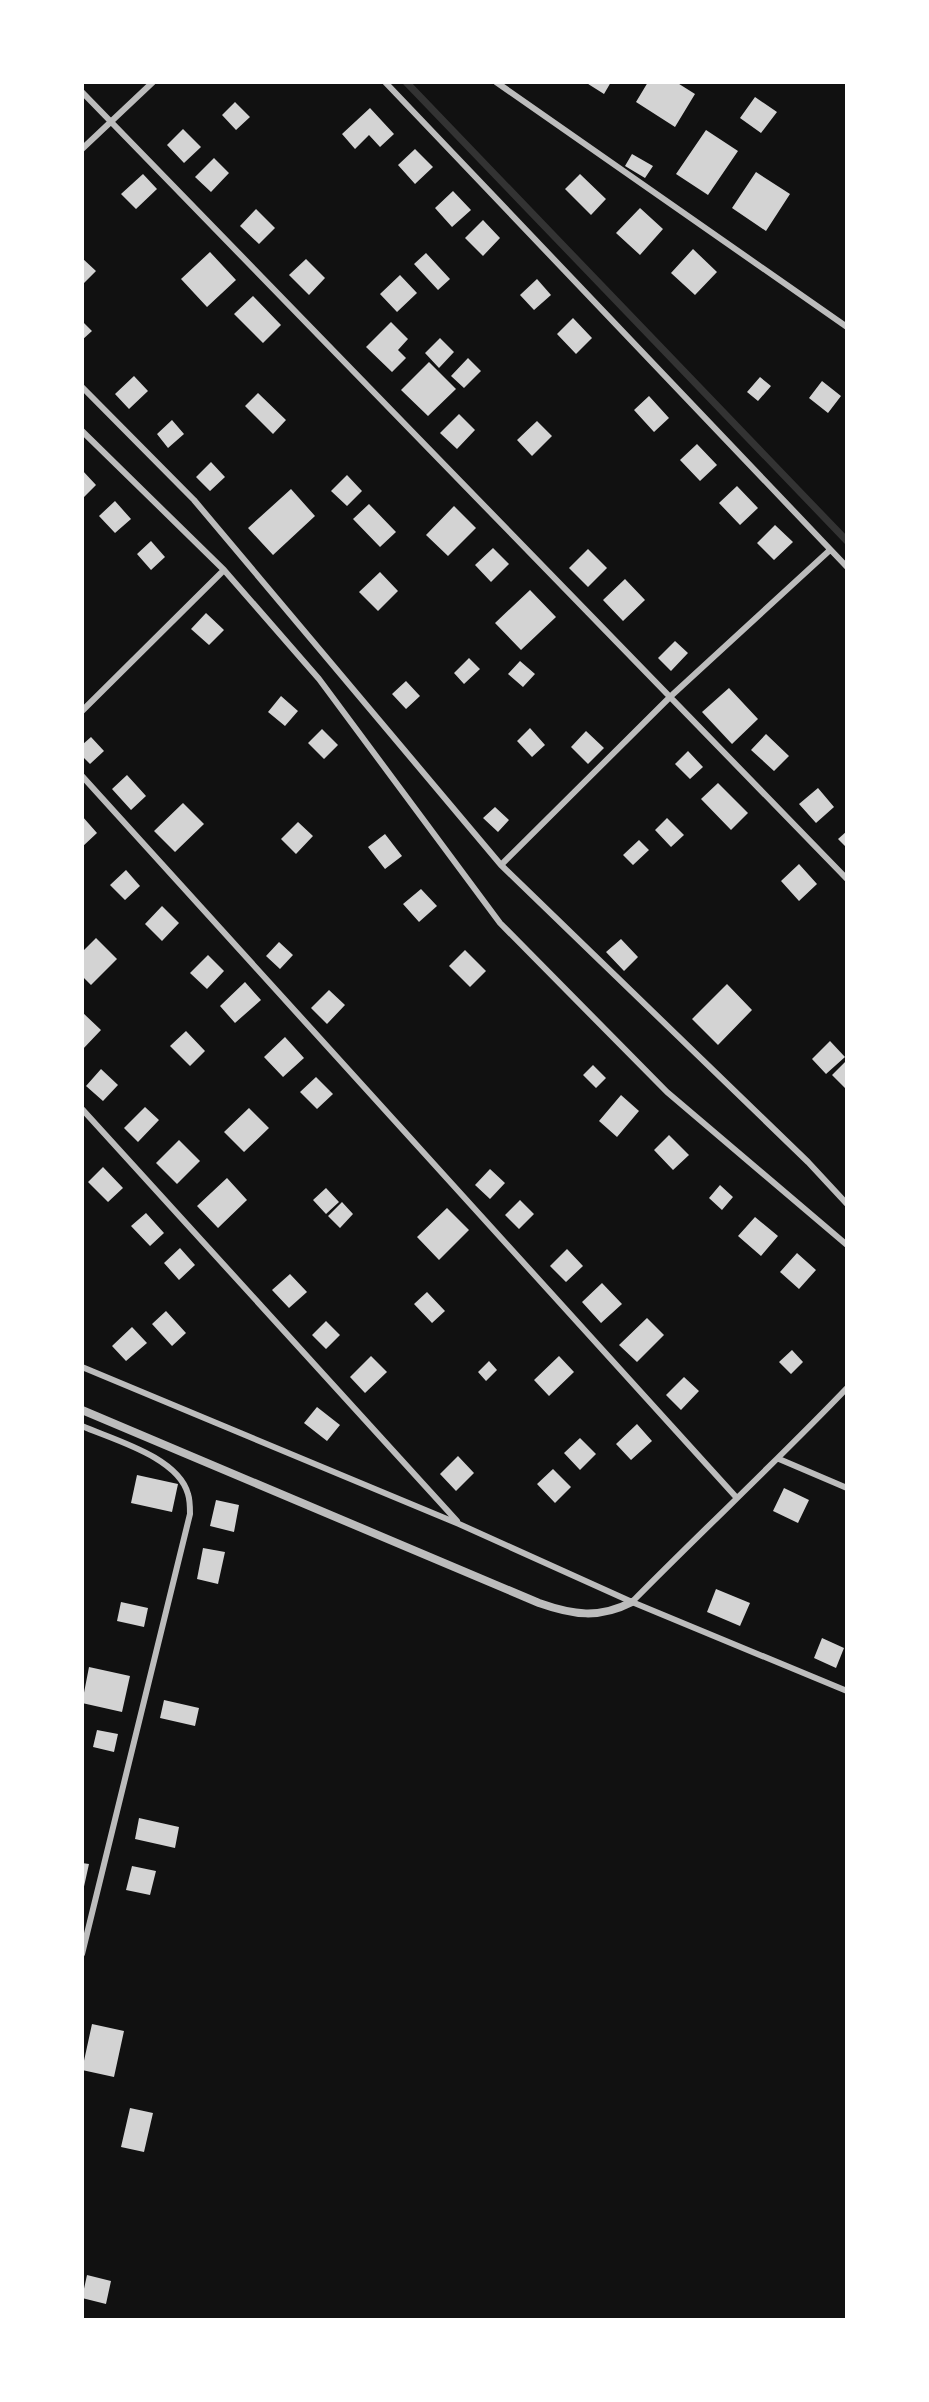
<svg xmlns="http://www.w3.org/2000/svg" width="929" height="2402" font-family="Arial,sans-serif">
  <rect width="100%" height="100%" fill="#111"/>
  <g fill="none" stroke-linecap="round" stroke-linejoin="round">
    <path stroke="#333" stroke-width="7" d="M406 82 847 541"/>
  </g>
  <path fill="#d3d3d3" d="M585 82H611L604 94Z
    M648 82H676L695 94 675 127 636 102Z
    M755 97 777 112 761 133 740 118Z
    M235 102 250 117 236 130 222 115Z
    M370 108 394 134 380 147 369 135 355 149 342 134Z
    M183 129 201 147 184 163 167 145Z
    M706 130 738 151 708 195 676 174Z
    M415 149 433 167 415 184 398 165Z
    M632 154 653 166 645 178 625 166Z
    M214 158 229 173 211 192 195 177Z
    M756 172 790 194 766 231 732 208Z
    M143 174 157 189 136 209 121 194Z
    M580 174 606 199 591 215 565 189Z
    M453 191 471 210 452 227 435 208Z
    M640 208 663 229 640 255 616 233Z
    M256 209 275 228 259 244 240 226Z
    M483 220 500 238 483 256 465 238Z
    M693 249 717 272 695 295 671 273Z
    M210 252 236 280 207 307 181 279Z
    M426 253 450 279 438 290 414 264Z
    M82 258 96 271 82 285Z
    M306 259 325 278 309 295 289 275Z
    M400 275 417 293 397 312 380 294Z
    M537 279 551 295 534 310 520 295Z
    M253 296 281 325 263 343 234 314Z
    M573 318 592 338 576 354 557 334Z
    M82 321 92 331 82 340Z
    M391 322 408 339 398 350 406 358 392 372 366 347Z
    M440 338 454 352 439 368 425 353Z
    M468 358 481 371 464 388 451 376Z
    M429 362 456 389 428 416 401 390Z
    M134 376 148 391 129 409 115 394Z
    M760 377 771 386 758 401 747 392Z
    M822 381 841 396 828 413 809 398Z
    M258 393 286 420 273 434 245 406Z
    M649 396 669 418 654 432 634 410Z
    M459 414 475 430 457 449 440 433Z
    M172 420 184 434 168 448 157 434Z
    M537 421 552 436 532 456 517 440Z
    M697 444 717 465 700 481 680 460Z
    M211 462 225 477 210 491 196 477Z
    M82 470 96 485 82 499Z
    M347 475 362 491 347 506 331 491Z
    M737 486 758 508 740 525 719 503Z
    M291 489 315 516 273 555 248 528Z
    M115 501 131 519 115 533 99 516Z
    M369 504 396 532 380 547 353 519Z
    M454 506 476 528 448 556 426 535Z
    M775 525 793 542 774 560 757 543Z
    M151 541 165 557 151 570 137 554Z
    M493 548 509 564 491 582 475 565Z
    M588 549 607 568 588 587 569 568Z
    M380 572 398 591 378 611 359 592Z
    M625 579 645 600 623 621 603 600Z
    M530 590 556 617 521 650 495 623Z
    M206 613 224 630 209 645 191 629Z
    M675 641 688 653 671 671 658 658Z
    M469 658 480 669 464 684 454 673Z
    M520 661 535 674 523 687 508 674Z
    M406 681 420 696 406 709 392 694Z
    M729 688 758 719 732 744 702 712Z
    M281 696 298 711 285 726 268 712Z
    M530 728 545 745 532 757 517 741Z
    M322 729 338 745 324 759 308 743Z
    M586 731 604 748 588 764 571 747Z
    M766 734 789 756 774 771 751 750Z
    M91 737 104 751 90 764 82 756V745Z
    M688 751 703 767 690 779 675 764Z
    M127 775 146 796 131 810 112 789Z
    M718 783 748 813 731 830 701 799Z
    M818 788 834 807 816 823 799 804Z
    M183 803 204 824 175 852 154 831Z
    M495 807 509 820 498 832 483 818Z
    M82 816 97 833 82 847Z
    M667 818 684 835 671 847 655 830Z
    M298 822 313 836 296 854 281 839Z
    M847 831V848L838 839Z
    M385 834 402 856 385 869 368 847Z
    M639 840 649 850 633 865 623 855Z
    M799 864 817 884 799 901 781 881Z
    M126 870 140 886 125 900 110 885Z
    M421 889 437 906 419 922 403 904Z
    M162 906 179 923 162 941 145 924Z
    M96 938 117 959 91 985 82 976V952Z
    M621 939 638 957 624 971 606 952Z
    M279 942 293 955 280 969 266 956Z
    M465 950 486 971 470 987 449 966Z
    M208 955 224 971 207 989 190 973Z
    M245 982 261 1000 235 1023 220 1006Z
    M727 984 752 1010 718 1045 692 1019Z
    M329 990 345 1005 327 1024 311 1008Z
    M82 1012 101 1030 82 1050Z
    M186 1031 205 1051 190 1066 170 1046Z
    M285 1037 304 1058 283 1077 264 1057Z
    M830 1041 845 1057 826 1074 812 1059Z
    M847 1060V1090L832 1075Z
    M593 1065 606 1078 596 1088 583 1075Z
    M101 1069 118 1085 103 1101 86 1086Z
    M316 1077 333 1094 317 1109 300 1092Z
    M621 1095 639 1111 617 1137 599 1121Z
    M145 1107 159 1120 138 1142 124 1128Z
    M249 1108 269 1128 244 1152 224 1132Z
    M669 1135 689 1155 673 1170 654 1150Z
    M179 1140 200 1161 177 1184 156 1163Z
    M103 1167 123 1188 108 1202 88 1182Z
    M490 1169 505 1183 490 1199 475 1185Z
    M227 1178 247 1200 218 1228 197 1206Z
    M720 1185 733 1197 722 1210 709 1198Z
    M326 1188 339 1202 326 1214 313 1200Z
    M520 1200 534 1214 519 1229 505 1215Z
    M342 1202 353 1214 340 1228 328 1216Z
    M447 1208 469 1230 439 1260 417 1237Z
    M146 1213 164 1233 150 1246 131 1226Z
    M755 1217 778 1236 761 1256 738 1236Z
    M180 1248 195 1265 179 1280 164 1263Z
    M567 1249 583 1266 566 1282 550 1266Z
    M797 1253 816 1270 799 1289 780 1272Z
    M290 1274 307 1292 289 1308 272 1290Z
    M602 1283 622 1304 601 1323 582 1302Z
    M427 1292 445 1311 432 1323 414 1304Z
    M166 1311 186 1333 172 1346 152 1324Z
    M647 1318 664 1335 637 1362 619 1345Z
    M326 1321 340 1335 326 1349 312 1335Z
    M132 1327 147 1343 126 1361 112 1346Z
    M792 1350 803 1362 791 1374 779 1362Z
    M371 1356 387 1372 365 1393 350 1377Z
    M559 1356 574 1372 549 1396 534 1380Z
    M489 1361 497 1370 486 1381 478 1372Z
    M684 1377 699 1391 681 1410 666 1395Z
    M317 1407 340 1425 327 1441 304 1423Z
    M637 1424 652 1441 631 1460 616 1444Z
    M580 1438 596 1454 580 1470 564 1453Z
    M458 1456 474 1473 456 1491 440 1474Z
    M553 1469 571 1487 555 1503 537 1484Z
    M137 1475 178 1484 172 1512 131 1503Z
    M784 1488 809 1500 798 1523 773 1511Z
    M216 1500 239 1505 234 1532 210 1526Z
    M203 1548 225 1552 218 1584 197 1579Z
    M716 1589 750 1603 740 1626 707 1612Z
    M121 1602 148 1608 144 1627 117 1621Z
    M822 1638 844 1648 836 1668 814 1658Z
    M89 1667 130 1676 122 1712 82 1703Z
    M164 1700 199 1708 195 1726 160 1718Z
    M97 1730 118 1734 114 1752 93 1747Z
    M139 1818 179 1827 175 1848 135 1839Z
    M82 1863 89 1864 83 1891 82 1890Z
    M132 1866 156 1871 150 1895 126 1890Z
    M92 2024 124 2031 114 2077 82 2070Z
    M130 2108 153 2113 144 2152 121 2147Z
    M87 2275 111 2281 106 2304 82 2298Z"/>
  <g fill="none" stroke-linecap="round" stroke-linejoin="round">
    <path stroke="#bcbcbc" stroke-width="6" d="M385 82 847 567
      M496 82 847 327
      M82 92 847 879
      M82 149 153 82
      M82 387 194 500 501 865 808 1162 847 1204
      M82 431 224 570 319 679 500 923 667 1092 847 1245
      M82 711 224 570
      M82 776 736 1497
      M501 865 671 696 830 550
      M82 1109 457 1521
      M82 1367 459 1524 632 1602 847 1691
      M82 1426C114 1440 178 1457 188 1494 190 1500 190 1507 190 1514L82 1954
      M779 1459 847 1488
      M632 1602C703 1530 777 1461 847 1388"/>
    <path stroke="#bcbcbc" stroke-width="8" d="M82 1410 539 1603C573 1615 599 1619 632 1602"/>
  </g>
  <rect width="929" height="2402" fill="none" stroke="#ffffff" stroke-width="168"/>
</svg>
